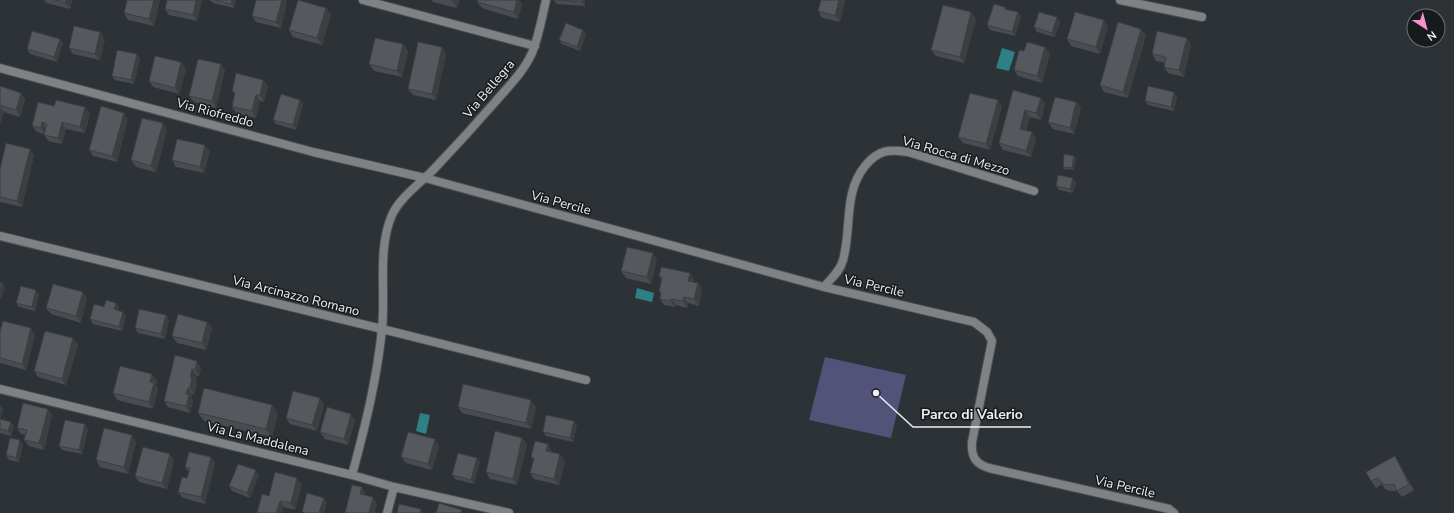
<svg xmlns="http://www.w3.org/2000/svg" width="1454" height="513" font-family="'Nunito Sans',sans-serif">
  <rect width="100%" height="100%" fill="#2d3236"/>
  <path fill="#535379" d="M825 357 906 375 891 438 809 420Z"/>
  <path fill="#2d8086" d="M1002 48 1015 52 1009 71 996 68Z
    M637 288 654 293 652 302 635 298Z
    M420 413 430 415 426 434 416 431Z"/>
  <g fill="none" stroke-linecap="round" stroke-linejoin="round">
    <defs>
      <path id="minor" d="M363 0 535 46
        M1120 0 1202 17
        M0 68 313 152 425 178 824 287 974 322 987 332 992 341 972 442C971 456 975 464 989 468L1169 509 1174 513
        M0 236 382 329 586 380
        M824 287C831 278 840 272 843 260 852 229 843 193 865 166 878 150 888 149 908 152L1034 191
        M0 389 352 475 394 487 509 513
        M352 475C365 427 377 379 382 329 386 293 377 249 392 215 400 197 421 183 435 168 456 146 476 124 496 101 509 86 524 71 532 53 539 36 542 17 546 0
        M387 513 394 487"/>
    </defs>
    <use href="#minor" stroke="#4c5054" stroke-width="10"/>
    <use href="#minor" stroke="#7f8284" stroke-width="8"/>
  </g>
  <path fill="#494c50" d="M44 0H72L70 9 46 3Z
    M160 0 154 26 128 20 124 13Z
    M202 0 197 21 169 15 165 9Z
    M210 0H236L234 8 213 3Z
    M432 0H459L457 8 433 2Z
    M478 0H519L522 4 518 19 482 8 477 2Z
    M554 0H585V6L557 4Z
    M845 0 840 22 822 18 818 11Z
    M287 2 281 28 256 22 252 16Z
    M1005 7 1007 10 1018 12 1021 17 1015 36 990 30 987 25Z
    M326 8 331 14 322 45 293 37 289 30Z
    M1057 17 1060 22 1055 37 1037 32 1034 27Z
    M976 19 964 63 936 56 931 50Z
    M1108 26 1100 54 1071 46 1067 39Z
    M1141 29 1146 35 1128 98 1104 92 1100 85Z
    M586 34 580 51 562 44 559 40Z
    M60 39 63 43 57 62 30 54 27 49Z
    M105 39 100 60 73 54 69 48Z
    M403 44 408 51 402 77 374 71 369 64Z
    M1191 44 1184 77 1168 73 1164 67 1165 63 1156 61 1152 54Z
    M1024 51 1050 53 1042 83 1018 76 1014 70Z
    M137 54 140 59 134 84 115 80 112 76Z
    M446 54 436 100 413 95 408 89Z
    M186 69 179 94 153 87 149 81Z
    M225 70 216 108 194 102 189 96Z
    M263 80 268 86 264 102 260 101 256 118 236 113 232 107 235 95 232 91Z
    M0 86 21 93 25 99 20 117 4 112 0 124Z
    M1013 90 1041 98 1045 104 1041 120 1030 117 1026 130 1036 138 1031 157 1003 150 999 143Z
    M1177 97 1174 111 1148 105 1145 101Z
    M1076 102 1081 108 1074 134 1053 129 1048 122Z
    M303 104 296 130 276 124 273 120Z
    M54 106 90 113 85 133 66 129 62 144 48 141 44 134 37 132 32 126Z
    M1002 106 990 150 963 143 958 137Z
    M128 119 117 162 93 156 89 150Z
    M167 130 156 172 136 167 131 160Z
    M210 151 204 173 176 167 172 160Z
    M34 155 22 207 0 202V169Z
    M1076 158 1074 170 1064 169 1063 167Z
    M1076 183 1073 193 1059 190 1056 186Z
    M657 259 651 284 626 278 621 271Z
    M690 273 694 280V282L702 289 699 306 688 303 687 308 676 305 675 307 664 305 660 299 661 294 659 292 661 279 659 276Z
    M39 294 35 311 19 307 16 303Z
    M87 298 81 323 51 314 46 308Z
    M116 303 119 307 118 311 126 316 122 331 93 324 90 319 104 307Z
    M169 319 165 339 138 333 135 328Z
    M207 322 212 328 206 350 177 343 172 336Z
    M0 331 35 335 26 370 0 363Z
    M73 338 78 345 66 385 38 377 34 371Z
    M175 355 201 367 199 376H197L195 382 197 384 194 394H192L191 398 193 401 190 413 168 407 164 401Z
    M157 381 156 386 158 389 153 409 117 400 113 393Z
    M320 398 324 405 317 431 290 424 286 418Z
    M0 405 3 409 0 419 14 426 11 436 0 433Z
    M272 405 278 414 272 437 204 421 198 413Z
    M458 407H536L531 429 462 413Z
    M52 415 44 450 29 446 24 440 25 435 21 434 17 428Z
    M355 420 348 445 325 439 320 432Z
    M577 425 573 442 546 436 543 432Z
    M88 429 82 454 62 450 59 446Z
    M522 438 527 444 517 485 490 479 486 472Z
    M435 439 439 446 432 470 406 463 401 457Z
    M136 442 128 474 100 467 96 460Z
    M23 444 19 462 9 460 6 455Z
    M552 451V452L565 461 559 485 534 479 530 473 533 460 531 457Z
    M477 458 480 462 474 484 455 479 452 475Z
    M174 460 167 489 139 482 135 476Z
    M215 463 205 504 183 498 178 492 187 478 189 472 185 467Z
    M1399 463 1414 490 1402 497 1397 491H1390L1385 489 1382 484 1376 488 1371 481Z
    M259 475 250 498 232 491 229 486Z
    M302 484 295 510 284 507 269 496Z"/>
  <path fill="#3c3e41" d="M66 0H72L70 9 65 3Z
    M154 0H160L154 26 149 19Z
    M196 0H202L197 21 193 15Z
    M232 0H236L234 8 231 4Z
    M282 0H286L287 2 281 28 276 22Z
    M453 0H459L457 8 452 1Z
    M517 0H519L522 4 518 19 514 12Z
    M582 0H585V6L582 2Z
    M839 0H845L840 22 835 16Z
    M326 8 331 14 322 45 317 38Z
    M971 12 976 19 964 63 960 57Z
    M1018 12 1021 17 1015 36 1012 32Z
    M1057 17 1060 22 1055 37 1052 33Z
    M1104 20 1108 26 1100 54 1096 47Z
    M1141 29 1146 35 1128 98 1123 92Z
    M583 30 586 34 580 51 577 47Z
    M100 32 105 39 100 60 95 54Z
    M1187 38 1191 44 1184 77 1179 70Z
    M60 39 63 43 57 62 54 57Z
    M403 44 408 51 402 77 397 71Z
    M442 47 446 54 436 100 432 94Z
    M1045 47 1050 53 1042 83 1037 76Z
    M137 54 140 59 134 84 131 80Z
    M181 62 186 69 179 94 175 88Z
    M221 64 225 70 216 108 212 101Z
    M263 80 268 86 264 102 260 95Z
    M1174 92 1177 97 1174 111 1171 107Z
    M21 93 25 99 20 117 16 110Z
    M256 95 260 101 256 118 252 111Z
    M1041 98 1045 104 1041 120 1036 113Z
    M300 100 303 104 296 130 293 125Z
    M998 100 1002 106 990 150 986 144Z
    M1076 102 1081 108 1074 134 1070 128Z
    M0 106 4 112 0 124Z
    M85 107 90 113 85 133 80 127Z
    M1025 110 1030 117 1025 135 1020 129Z
    M124 113 128 119 117 162 112 156Z
    M42 122 47 129 45 134 41 128Z
    M62 122 66 129 62 144 58 138Z
    M163 123 167 130 156 172 151 166Z
    M1032 132 1036 138 1031 157 1026 151Z
    M205 145 210 151 204 173 200 167Z
    M30 149 34 155 22 207 17 201Z
    M1074 156 1076 158 1074 170 1072 168Z
    M1073 178 1076 183 1073 193 1070 189Z
    M653 253 657 259 651 284 647 277Z
    M690 273 694 280 693 287 688 281Z
    M2 283 5 287 1 299 0 297V289Z
    M698 283 702 289 699 306 694 299Z
    M36 290 39 294 35 311 32 307Z
    M83 292 87 298 81 323 76 316Z
    M684 297 688 303 687 308 683 301Z
    M671 299 676 305 675 307 671 301Z
    M116 303 119 307 117 314 114 309Z
    M123 312 126 316 122 331 119 327Z
    M166 315 169 319 165 339 161 334Z
    M207 322 212 328 206 350 202 343Z
    M31 328 35 335 26 370 22 364Z
    M73 338 78 345 66 385 62 379Z
    M197 361 201 367 199 376 195 370Z
    M192 369 197 376 195 382 197 384 194 394 190 388V377Z
    M152 374 157 381 156 386 158 389 153 409 149 402 150 382Z
    M188 388 192 394 191 398 193 401 190 413 186 406V394Z
    M320 398 324 405 317 431 312 425Z
    M531 400 536 407 531 429 526 423Z
    M0 405 3 409 0 420Z
    M272 405 278 414 272 437 266 429Z
    M48 409 52 415 44 450 39 443Z
    M351 414 355 420 348 445 344 439Z
    M574 421 577 425 573 442 570 438Z
    M11 422 14 426 11 436 8 431Z
    M85 424 88 429 82 454 79 450Z
    M132 435 136 442 128 474 124 467Z
    M522 438 527 444 517 485 513 479Z
    M435 439 439 446 432 470 428 464Z
    M20 440 23 444 19 462 16 458Z
    M548 444 552 451 550 458 546 451Z
    M170 454 174 460 167 489 162 483Z
    M560 454 565 461 559 485 554 479Z
    M1395 456 1399 463 1414 490 1409 484Z
    M211 457 215 463 205 504 201 497Z
    M477 458 480 462 474 484 471 480Z
    M256 470 259 475 250 498 247 493Z
    M297 478 302 484 295 510 291 503Z
    M362 487 366 494 364 500 360 494Z
    M373 497 377 504 375 513H369Z
    M324 498 327 502 324 513H319Z
    M280 501 284 507 282 513H276Z
    M421 509 424 513H420Z"/>
  <path fill="#55585d" stroke="#3c3e41" d="M55 0H66L65 3Z
    M127 0H154L149 19 124 13Z
    M167 0H196L193 15 165 9Z
    M215 0H232L231 4Z
    M256 0H282L276 22 252 16Z
    M298 0 326 8 317 38 289 30Z
    M478 0H517L514 12 477 2Z
    M557 0H582V2Z
    M821 0H839L835 16 818 11Z
    M994 4 1005 7V9L1018 12 1012 32 987 25Z
    M943 5 971 12 960 57 931 50Z
    M1039 12 1057 17 1052 33 1034 27Z
    M1075 12 1104 20 1096 47 1067 39Z
    M1118 22 1141 29 1123 92 1100 85Z
    M566 23 583 30 577 47 559 40Z
    M74 26 100 32 95 54 69 48Z
    M32 31 60 39 54 57 27 49Z
    M1157 31 1187 38 1179 70 1164 67 1166 57 1152 54Z
    M375 38 403 44 397 71 369 64Z
    M418 42 442 47 432 94 408 89Z
    M1027 42 1045 47 1037 76 1014 70 1019 50 1024 51Z
    M117 50 137 54 131 80 112 76Z
    M155 56 181 62 175 88 149 81Z
    M198 59 221 64 212 101 189 96Z
    M236 73 263 80 260 95H256L252 111 232 107 235 92 232 91Z
    M0 86 21 93 16 110 0 105Z
    M1148 86 1174 92 1171 107 1145 101Z
    M1013 90 1041 98 1036 113 1025 110 1020 129 1032 132 1026 151 999 143Z
    M970 93 998 100 986 144 958 137Z
    M281 94 300 100 293 125 273 120Z
    M1055 97 1076 102 1070 128 1048 122Z
    M56 100 85 107 80 127 62 122 58 138 44 135 47 124 42 122 41 128 32 126 38 102 54 106Z
    M101 106 124 113 112 156 89 150Z
    M142 118 163 123 151 166 131 160Z
    M177 139 205 145 200 167 172 160Z
    M6 143 30 149 17 201 0 197V169Z
    M1064 154 1074 156 1072 168 1063 167Z
    M1058 175 1073 178 1070 189 1056 186Z
    M627 247 653 253 647 277 621 271Z
    M661 267 690 273 688 281 698 283 694 299 684 297 683 301 671 299V301L660 299 661 292H659L662 277 659 276Z
    M0 282 2 283 0 289Z
    M53 284 83 292 76 316 46 308Z
    M21 286 36 290 32 307 16 303Z
    M106 300 116 303 114 309 123 312 119 327 90 319 94 304 104 307Z
    M139 309 166 315 161 334 135 328Z
    M178 314 207 322 202 343 172 336Z
    M3 321 31 328 22 364 0 358V331Z
    M45 331 73 338 62 379 34 371Z
    M175 355 197 361 195 370 192 369 190 377 192 378 190 388H188L186 394 189 395 186 406 164 401Z
    M120 366 152 374 150 382 154 383 149 402 113 393Z
    M463 384 531 400 526 423 458 407Z
    M204 388 272 405 266 429 198 413Z
    M293 391 320 398 312 425 286 418Z
    M23 403 48 409 39 443 24 440 27 430 17 428Z
    M327 407 351 414 344 439 320 432Z
    M546 415 574 421 570 438 543 432Z
    M0 419 11 422 8 431 0 429Z
    M65 420 85 424 79 450 59 446Z
    M104 428 132 435 124 467 96 460Z
    M495 431 522 438 513 479 486 472Z
    M408 432 435 439 428 464 401 457Z
    M10 438 20 440 16 458 6 455Z
    M535 441 548 444 546 451 560 454 554 479 530 473 534 458 531 457Z
    M143 447 170 454 162 483 135 476Z
    M189 452 211 457 201 497 178 492 182 477 187 478 190 468 185 467Z
    M458 453 477 458 471 480 452 475Z
    M1395 456 1409 484 1397 491 1394 484 1386 485 1381 482 1378 478 1371 481 1366 472Z
    M238 464 256 470 247 493 229 486Z
    M275 472 297 478 291 503 280 501 276 513H257L262 494 269 496Z
    M352 485 362 487 360 494 373 497 369 513H345Z
    M307 493 324 498 319 513H306L302 512Z
    M439 503 462 510 461 513H436Z
    M399 504 421 509 420 513H397Z"/>
  <g text-anchor="middle" dominant-baseline="central" stroke-width="3" stroke-linejoin="round" paint-order="stroke">
    <g font-size="13" fill="#edf0f3" stroke="#171a1c">
      <text transform="translate(489 89) rotate(-50)">Via Bellegra</text>
      <text transform="translate(215 113) rotate(15)">Via Riofreddo</text>
      <text transform="translate(956 156) rotate(16)">Via Rocca di Mezzo</text>
      <text transform="translate(561 203) rotate(15)">Via Percile</text>
      <text transform="translate(874 286) rotate(13)">Via Percile</text>
      <text transform="translate(296 296) rotate(14)">Via Arcinazzo Romano</text>
      <text transform="translate(258 439) rotate(14)">Via La Maddalena</text>
      <text transform="translate(1125 487) rotate(13)">Via Percile</text>
    </g>
  </g>
  <path fill="none" stroke="#edf0f3" stroke-width="1.5" d="M876 393L913 427H1031"/>
  <circle fill="#edf0f3" stroke="#171a1c" stroke-width="1.5" cx="876" cy="393" r="4"/>
  <g font-size="14" text-anchor="middle" font-weight="bold" fill="#edf0f3" stroke="#171a1c" stroke-width="3" stroke-linejoin="round" paint-order="stroke">
    <text x="972" y="419">Parco di Valerio</text>
  </g>
  <g transform="translate(1426 28) rotate(144)"><circle r="19" fill="#171a1c" stroke="#6d7072"/>
  <path d="M0-3L7 15L0 10L-7 15Z" fill="#f890cc"/>
  <text y="-6" font-size="11" font-weight="bold" text-anchor="middle" fill="#edf0f3">N</text>
  </g>
</svg>
